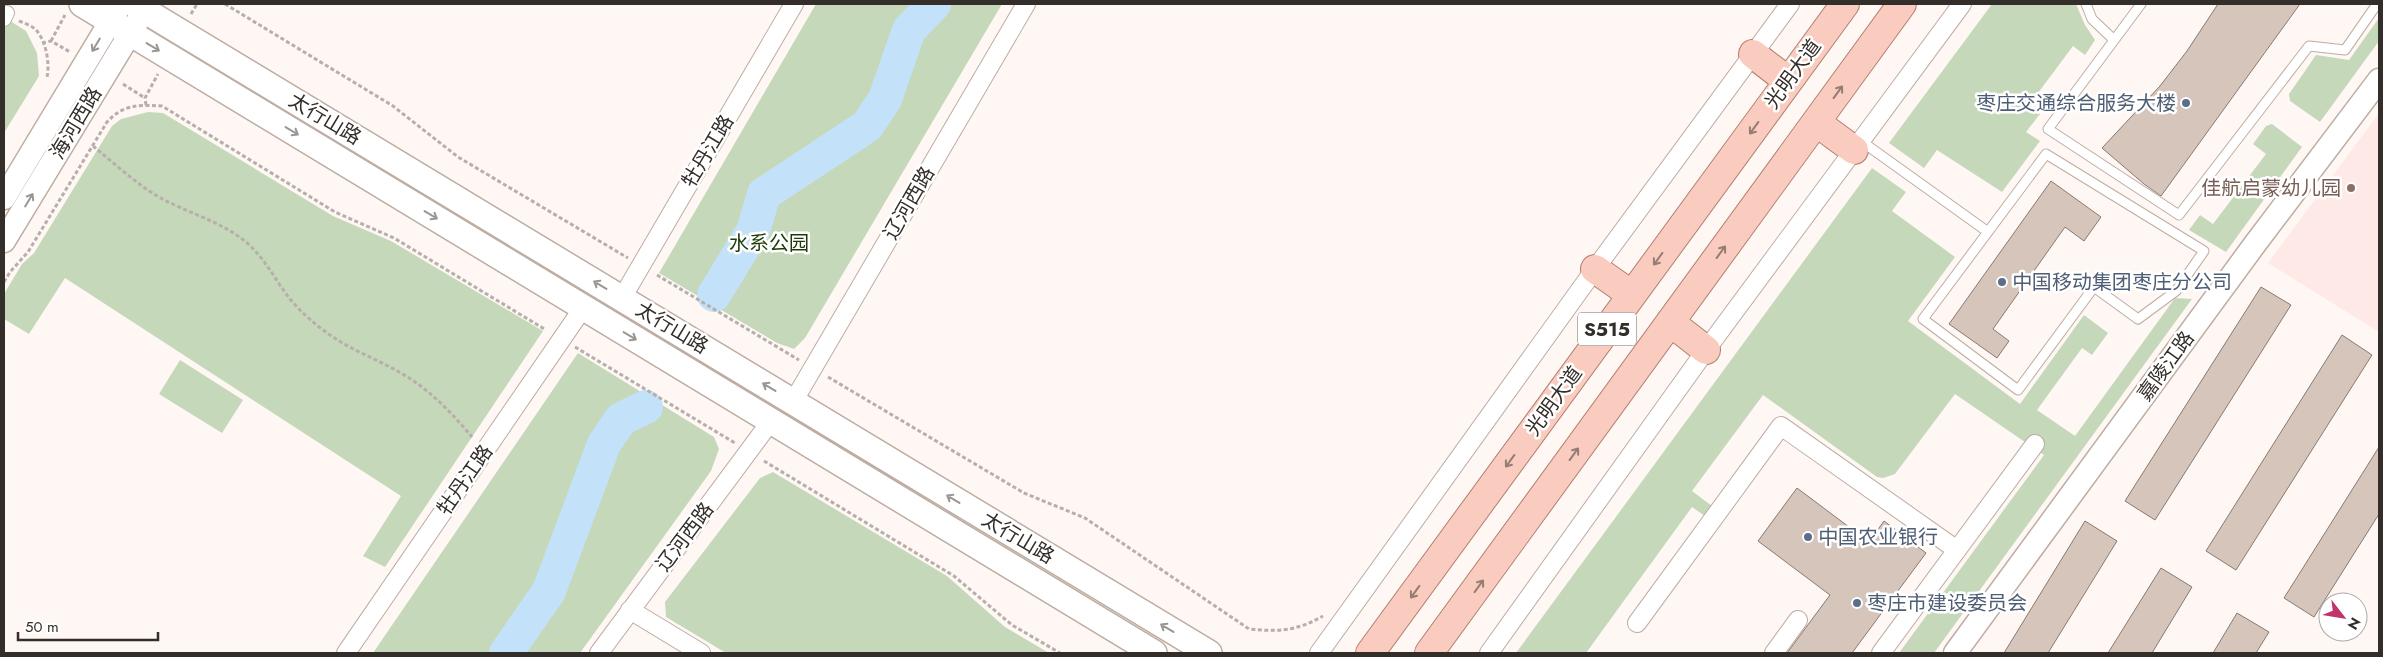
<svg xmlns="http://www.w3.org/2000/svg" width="2383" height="657" font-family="Jost,'Noto Sans SC',sans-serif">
  <rect width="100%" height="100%" fill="#fff7f3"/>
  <path fill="#ffe9e7" d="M2379 113V332L2268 263Z"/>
  <path fill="#c5d9ba" d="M816 4H1002L805 338 794 349 777 343 659 273Z
    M1992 4H2076L2085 25 2095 40 2085 55 2073 46 2029 105 2040 114 2026 132 2040 141 2002 192 1937 150 1924 168 1889 143Z
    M4 17 26 31 37 53 39 76 4 133Z
    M2379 18V41L2320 122 2290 101 2289 94 2316 55 2349 60Z
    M148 112 163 113 333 216 391 241 543 331 385 567 363 556 401 496 65 278 29 334 4 319V294L22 264 34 253 112 126 121 119Z
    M2272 124 2302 147 2226 252 2189 230 2200 215 2213 224 2266 154 2253 144 2266 126Z
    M1872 168 1906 192 1892 211 1955 257 1908 321 2020 404 2084 315 2108 333 2092 355 2082 348 2037 410 2075 436 2175 298 2192 299 1934 653H1899L2044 455 1955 394 1895 474 1883 478 1877 477 1763 395 1692 491 1712 506 1705 516 1692 507 1586 653H1516Z
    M578 353 714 437 719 449 711 471 580 653H373Z
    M180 360 243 400 222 433 159 394Z
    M773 472 947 576 1005 627 1049 653H726L666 617 665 602 760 478Z"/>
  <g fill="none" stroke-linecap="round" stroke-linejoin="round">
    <path stroke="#c3e1f8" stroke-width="34" d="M714 295 753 231 764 194 867 126 885 99 909 30 934 4
      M506 653 549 591 604 444 621 419 646 407"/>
  </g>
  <path fill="#d6c5bb" stroke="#897970" d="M2218 4H2300L2161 196 2144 184 2102 148 2160 86 2187 51Z
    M2051 181 2101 217 2084 241 2065 227 1993 329 2009 341 1997 358 1949 324Z
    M2261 287 2291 305 2155 520 2125 501Z
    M2342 335 2372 355 2236 570 2206 551Z
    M2379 447V514L2314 617 2284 598Z
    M1797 488 1869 542 1884 521 1926 553 1852 653H1787L1830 595 1758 541Z
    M2085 521 2117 541 2048 653H2004Z
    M2161 568 2192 587 2152 653H2108Z
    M2237 613 2269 632 2256 653H2213Z"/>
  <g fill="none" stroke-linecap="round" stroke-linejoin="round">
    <defs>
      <path id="service" d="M2086 4 2092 19 2114 40
        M2141 4 2048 129 2179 215 2309 46 2345 50 2377 4
        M1861 141 1988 232
        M2046 154 2204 251 2176 291 2138 319 2094 287 2018 390 1923 319Z"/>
      <path id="pedestrian" d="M4 19 7 13"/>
      <path id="minor" d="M622 298 794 4
        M793 402 1026 4
        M630 610 701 653
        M1637 623 1781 426 1957 550
        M346 653 583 308
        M599 653 771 421
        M1319 653 1595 269 1790 4
        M1489 653 1706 350 1962 4
        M1774 653 1798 620
        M1881 653 2035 444"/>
      <path id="tertiary" d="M4 198 121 4
        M4 241 148 4
        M1955 653 2255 244 2379 80"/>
      <path id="secondary" d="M82 4 1154 653
        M134 4 1209 653"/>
      <path id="primary" d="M1753 54 1788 81
        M1816 122 1854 150
        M1595 269 1632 295
        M1670 322 1706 350
        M1370 653 1845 4
        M1429 653 1902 4"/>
    </defs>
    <use href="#service" stroke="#bdada3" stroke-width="11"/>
    <use href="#pedestrian" stroke="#bdada3" stroke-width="16"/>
    <use href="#minor" stroke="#bdada3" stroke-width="20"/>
    <use href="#tertiary" stroke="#bdada3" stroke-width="25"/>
    <use href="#secondary" stroke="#bdada3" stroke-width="28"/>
    <use href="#primary" stroke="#b17f6f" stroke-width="30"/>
    <path stroke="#b6afab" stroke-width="3" stroke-dasharray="4 2.5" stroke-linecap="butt" d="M225 4 393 106 458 157 628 258
      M191 14 197 4
      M19 21C24 23 33 26 37 31 46 42 50 63 47 77
      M51 41 65 15
      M42 43 51 41 70 52
      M123 84 145 98
      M146 105 145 98 158 74
      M93 146C114 163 135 183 159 197 187 213 221 221 246 242 265 258 275 280 290 299 300 311 313 323 326 332 348 349 375 358 399 372 428 388 451 412 472 437
      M657 275 799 360
      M4 282 10 272 28 252 107 122C124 104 138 105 162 106L335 212 394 238 546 330
      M575 347 735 443
      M828 377 1024 493 1085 518 1249 629C1278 632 1297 631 1323 616
      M764 461 954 576 1012 625 1060 653"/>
    <use href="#service" stroke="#fff" stroke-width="9"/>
    <use href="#pedestrian" stroke="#fff" stroke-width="14"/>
    <use href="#minor" stroke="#fff" stroke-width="18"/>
    <use href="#tertiary" stroke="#fff" stroke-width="22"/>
    <use href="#secondary" stroke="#fff" stroke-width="25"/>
    <use href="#primary" stroke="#f9ccbf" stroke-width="28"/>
  </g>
  <defs><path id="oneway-shaft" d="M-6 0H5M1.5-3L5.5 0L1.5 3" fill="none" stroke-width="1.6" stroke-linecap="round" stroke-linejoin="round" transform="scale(1.25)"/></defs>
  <g stroke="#9a9694">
    <use href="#oneway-shaft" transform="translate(96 45) rotate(121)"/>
    <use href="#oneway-shaft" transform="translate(153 47) rotate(31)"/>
    <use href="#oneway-shaft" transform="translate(292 131) rotate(31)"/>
    <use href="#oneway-shaft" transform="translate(29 200) rotate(-59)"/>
    <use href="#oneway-shaft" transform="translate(431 215) rotate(31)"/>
    <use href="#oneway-shaft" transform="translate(600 285) rotate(-149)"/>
    <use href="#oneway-shaft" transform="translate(630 336) rotate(31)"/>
    <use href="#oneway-shaft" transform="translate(769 387) rotate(-149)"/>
    <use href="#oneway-shaft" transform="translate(953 499) rotate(-149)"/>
    <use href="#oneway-shaft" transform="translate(1167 628) rotate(-149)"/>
  </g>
  <g stroke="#967d74">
    <use href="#oneway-shaft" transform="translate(1838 92) rotate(-54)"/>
    <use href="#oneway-shaft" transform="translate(1754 128) rotate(126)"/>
    <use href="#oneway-shaft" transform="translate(1721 252) rotate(-54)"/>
    <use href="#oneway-shaft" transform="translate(1658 259) rotate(126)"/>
    <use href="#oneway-shaft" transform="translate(1574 454) rotate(-54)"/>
    <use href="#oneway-shaft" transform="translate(1510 461) rotate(126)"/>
    <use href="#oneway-shaft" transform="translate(1479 586) rotate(-54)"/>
    <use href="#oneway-shaft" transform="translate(1415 592) rotate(126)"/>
  </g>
  <g fill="#5c6f8a" stroke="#fff" stroke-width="2">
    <circle cx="2186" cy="103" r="5"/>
    <circle cx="2002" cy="282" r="5"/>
    <circle cx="1808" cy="537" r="5"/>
    <circle cx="1857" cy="603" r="5"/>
  </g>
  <circle fill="#8d6e63" stroke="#fff" stroke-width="2" cx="2351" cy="188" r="5"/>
  <g text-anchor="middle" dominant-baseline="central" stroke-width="5" stroke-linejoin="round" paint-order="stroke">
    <rect fill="#fff" stroke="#716d6a" stroke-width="1" x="1578" y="312.5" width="58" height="33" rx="4"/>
    <g font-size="19" font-weight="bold" fill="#342e2a">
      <text x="1607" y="329">S515</text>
    </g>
    <g font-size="20" fill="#342e2a" stroke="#fff">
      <text transform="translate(1793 74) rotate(-54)">光明大道</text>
      <text transform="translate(325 119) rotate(31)">太行山路</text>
      <text transform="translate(76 123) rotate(-59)">海河西路</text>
      <text transform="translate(708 151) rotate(-59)">牡丹江路</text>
      <text transform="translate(909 203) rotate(-60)">辽河西路</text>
      <text transform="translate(672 328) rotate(31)">太行山路</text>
      <text transform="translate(2166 366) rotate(-54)">嘉陵江路</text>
      <text transform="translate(1554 401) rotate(-54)">光明大道</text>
      <text transform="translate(465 480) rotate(-55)">牡丹江路</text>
      <text transform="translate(685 537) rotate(-53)">辽河西路</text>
      <text transform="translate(1018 538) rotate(31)">太行山路</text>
    </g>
    <g font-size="20" fill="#4e5e75" stroke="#fff" text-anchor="start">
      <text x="2176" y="103" text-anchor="end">枣庄交通综合服务大楼</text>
      <text x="2012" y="282">中国移动集团枣庄分公司</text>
      <text x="1818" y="537">中国农业银行</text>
      <text x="1867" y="603">枣庄市建设委员会</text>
    </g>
    <g font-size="20" fill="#785e54" stroke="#fff" text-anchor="end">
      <text x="2341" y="188">佳航启蒙幼儿园</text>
    </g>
    <g font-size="20" fill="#1e3b07" stroke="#fff">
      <text x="769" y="243">水系公园</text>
    </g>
  </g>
  <rect width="2383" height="657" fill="none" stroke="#342e2a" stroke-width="10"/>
  <g transform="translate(2343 617) rotate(121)"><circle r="24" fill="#ffffff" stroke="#aeabaa"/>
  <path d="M0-4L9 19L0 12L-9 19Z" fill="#c0356c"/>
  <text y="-8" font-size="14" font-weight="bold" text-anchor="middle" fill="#342e2a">N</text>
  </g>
  <path d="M18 632v8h140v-8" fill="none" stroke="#342e2a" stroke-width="2.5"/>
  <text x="25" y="632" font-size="15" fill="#342e2a" stroke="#ffffff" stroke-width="4" paint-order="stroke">50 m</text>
</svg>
